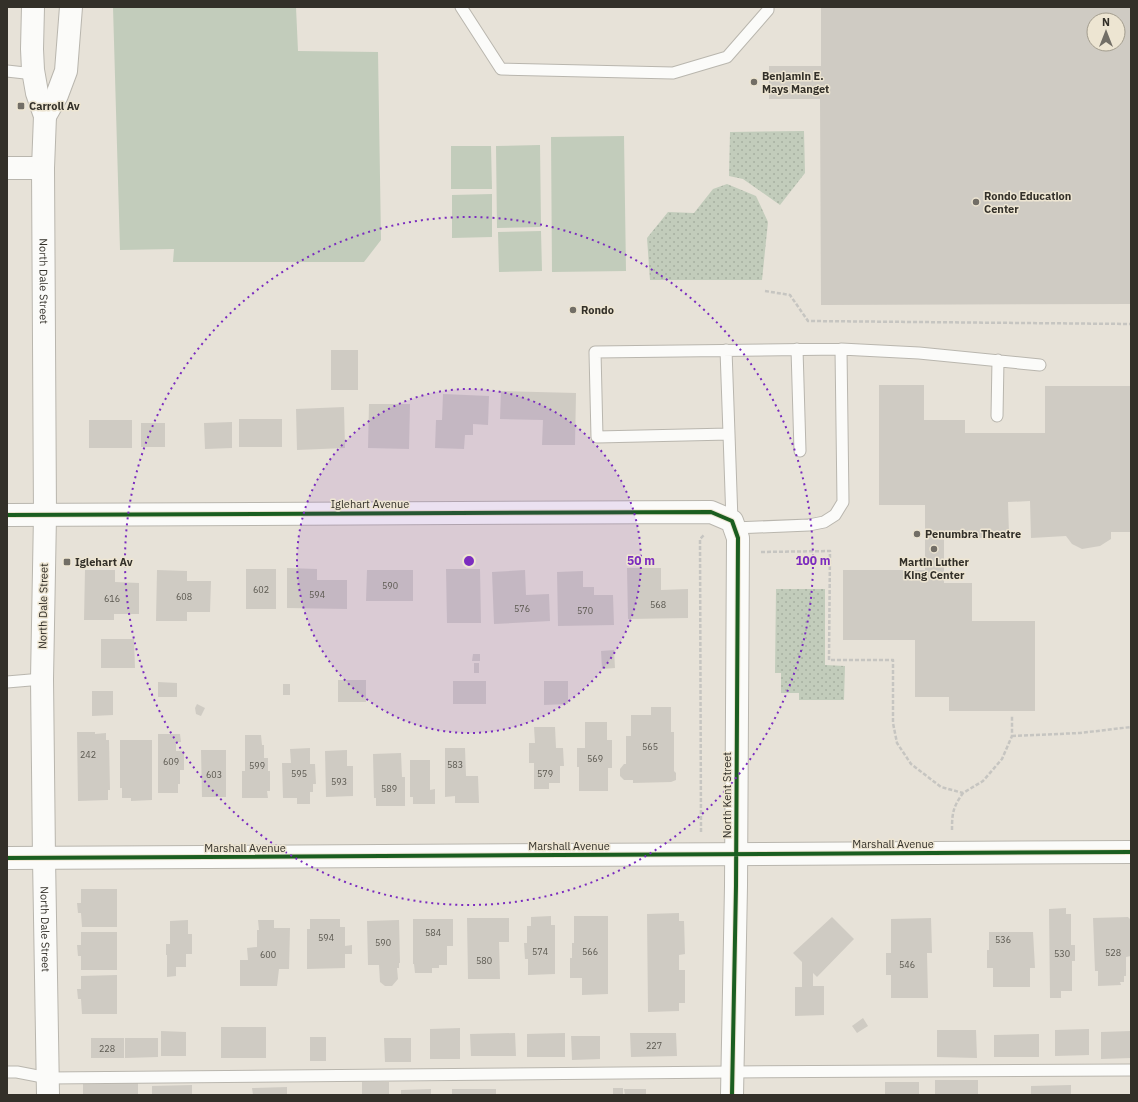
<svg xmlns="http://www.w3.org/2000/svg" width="1138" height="1102" font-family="'IBM Plex Sans',sans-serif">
  <defs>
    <pattern id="park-dots" width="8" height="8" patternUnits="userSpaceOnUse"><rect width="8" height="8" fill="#c2ccbb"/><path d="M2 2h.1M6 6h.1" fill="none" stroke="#a7b0a1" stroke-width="1.8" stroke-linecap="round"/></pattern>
  </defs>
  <rect width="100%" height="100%" fill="#e7e2d8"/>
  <path fill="#c2ccbb" d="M113 7H296L298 51 378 52 381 240 364 262H173L174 249 120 250Z
    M624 136 626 271 552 272 551 137Z
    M540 145 541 227 497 228 496 146Z
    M451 146H491L492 189H451Z
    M492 194V237L452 238V195Z
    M541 231 542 271 499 272 498 232Z"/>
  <path fill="url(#park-dots)" d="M804 131 805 173 780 205 743 179 729 176 730 132Z
    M727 184 756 196 768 222 762 280H650L647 238 668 212 694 213 713 189Z
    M776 589H825V665L845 666 844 700H799V693H781V673H775Z"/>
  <path fill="#cfcbc3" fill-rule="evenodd" d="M821 7H1131V304L821 305 820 99H769V66H821ZM1094 20H1118V44H1094Z
    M331 350H358V390H331Z
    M879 385H924V420H965V433H1045V386H1131V532H1111V539L1100 546 1082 549 1072 544 1066 536 1031 538 1030 501 1008 502 1009 534 1002 538H944V583H972V621H1035V711H949V697H915V640H843V570H925V505H879Z
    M501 391 576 393 575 445H542L543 420 500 419Z
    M443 394 489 396 488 425 473 424V435H465L464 449 435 448 436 420H442Z
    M369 404H410L409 449 368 448Z
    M344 407 345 448 297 450 296 409Z
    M239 419H282V447H239Z
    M89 420H132V448H89Z
    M232 422V448L205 449 204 423Z
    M141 423H165V447H141Z
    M287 568 317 569V580H347V609L287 608Z
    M627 568H661V590L688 589V618L628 619Z
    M246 569H276V609H246Z
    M446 569H480L481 623H447Z
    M85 570H115V582L139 583V614H114V620H84Z
    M157 570 187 571V581H211L210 612H187V621H156Z
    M367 570H413V601H366Z
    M525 570 526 595 549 594 550 621 494 624 492 572Z
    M583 571V587H594V595H613L614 625 558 626 557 572Z
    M101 639H134L135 668H101Z
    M614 650 615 668 602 669 601 651Z
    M473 654H480V661H472Z
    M474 663H479V673H474Z
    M338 680H366V702H338Z
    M453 681H486V704H453Z
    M544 681H568V704L544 705Z
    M158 682 177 683V697H158Z
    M283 684H290V695H283Z
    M92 691H113V715L92 716Z
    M197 704 205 708 201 716 196 714 195 708Z
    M651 707H671V732H674V771L676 773V780L671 782 633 783V780H624L620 776V769L624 764H626V736H631V715H651Z
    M585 722H607V740H612V768H608V791H579V767H577V748H585Z
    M534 727H555L556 748H563L564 766H560V783H549V789H534V763H529V743H535Z
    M77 732H95V734L106 733V740H109L110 790H108V800L78 801Z
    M158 734H180L181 742H176V751H184V770H180V784H178V793H158Z
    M245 735H261L262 745H264V758H268V771H270V791H267L268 798H242V771H245Z
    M120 740H152V800L131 801V798H122V788H120Z
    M310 748V764H315L316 784H313V792H310V804H297V798H283L282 763H291L290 749Z
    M445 748H465L466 776H478L479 803H455V796L445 797Z
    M201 750H226V797H202Z
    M347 750V766H353V796L326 797 325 751Z
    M401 753 402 777H405V806H376V798H374L373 754Z
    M410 760H430V790L435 789V804H413V797H410Z
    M81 889H117V927H82L81 913H78L77 903H81Z
    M1066 908V914H1071V945H1075V961H1072V991H1061V998H1050L1049 909Z
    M679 913V921H684L685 954 679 955V970H685V1003H679V1011L648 1012 647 914Z
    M551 916V925H555V974L528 975V959H525L524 943H527V926H531V917Z
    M574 916H608V994L582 995V978H570V958H572V943H574Z
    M832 917 854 939 817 977 813 973V986H824V1015L795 1016V987H802V962L793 953Z
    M1128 917 1131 920V956L1126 957V976H1124V982H1120L1121 985 1098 986V971H1095L1093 918Z
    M467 918H509V942H499L500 979H468Z
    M931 918 932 953H927L928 998H891V975H886V953H891V919Z
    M310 919H340V927H345V946L352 945V954H345V968L307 969V929H310Z
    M413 919H453V946H447V965H439V968H432V973H415L414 964H413Z
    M188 920V934H192V954H186V967H176V976L167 977V955H166V944H170V921Z
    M258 920H274V928H290L289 969H279L277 986H240V960H248L247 948 257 947V930H259Z
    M399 920 400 963H399V968H397L398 979 392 986H385L380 982 379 965H368L367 921Z
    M81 932H117V970H81V956H78L77 945H81Z
    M989 932H1033L1035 968H1030V987H993V968H987V950H989Z
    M117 975V1014H82L81 999H78L77 989H81V976Z
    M863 1018 868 1026 857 1033 852 1026Z
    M221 1027H266V1058H221Z
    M460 1028V1059H430V1029Z
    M1089 1029V1055L1055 1056V1030Z
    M937 1030H976L977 1058 937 1057Z
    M161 1031 186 1032V1056H161Z
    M1131 1031V1058L1101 1059V1032Z
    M515 1033 516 1056H471L470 1034Z
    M565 1033V1057H527V1034Z
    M630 1033H676L677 1056 631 1057Z
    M1039 1034V1057H994V1035Z
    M571 1036H600V1059L572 1060Z
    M310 1037H326V1061H310Z
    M91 1038H124V1058H91Z
    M125 1038H158V1057L125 1058Z
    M384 1038H411V1062H385Z
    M935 1080H978V1095H935Z
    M362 1082H389V1095H362Z
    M885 1082H919V1095H885Z
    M138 1083V1095H83V1084Z
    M192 1085V1095H152V1086Z
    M1071 1085V1095H1031V1086Z
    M287 1087V1095H253L252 1088Z
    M613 1088H623V1095H613Z
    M431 1089V1095H401V1090Z
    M452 1089H496V1095H452Z
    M624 1089H646V1095H625Z"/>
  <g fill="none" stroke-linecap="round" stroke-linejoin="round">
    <defs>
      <path id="lane" d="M461 7 501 69 673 73 727 57 768 10V7
        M7 71 34 74
        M797 349 800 451
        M726 350 729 434
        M997 416 998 360
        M732 521 729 434 597 437 595 352 841 349 919 353 1040 365
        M734 528 809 525 824 522 835 515 843 502 841 349
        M7 682 42 679
        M7 1072H17L48 1078 732 1072 1131 1070"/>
      <path id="street" d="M7 168H43
        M7 515 711 512 732 521 738 538 736 886 732 1095"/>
      <g id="secondary">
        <path id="s1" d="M33 7 32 49 33 70 37 93 45 116 43 168 45 515 42 679 44 858 48 1095"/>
        <path d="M45 116 57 95 66 71 71 7"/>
        <path d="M7 858 1131 852"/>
      </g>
    </defs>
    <use href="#lane" stroke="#b9b6ae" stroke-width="13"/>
    <use href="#street" stroke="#b9b6ae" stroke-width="24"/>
    <use href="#secondary" stroke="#b9b6ae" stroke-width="24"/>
    <path stroke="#c6c5c1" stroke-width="2.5" stroke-dasharray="4 2" stroke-linecap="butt" d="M765 291 790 295 808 321 1131 324
      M761 552 830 551 829 660H893V723L897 743 911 764 941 787 963 793 983 781 1002 759 1012 736V715
      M1012 736 1080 733 1131 727
      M952 830C952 813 953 807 963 793
      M701 832 700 539 704 535"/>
    <use href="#lane" stroke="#fbfbf9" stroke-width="11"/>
    <use href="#street" stroke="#fbfbf9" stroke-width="22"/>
    <use href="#secondary" stroke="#fbfbf9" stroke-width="22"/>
    <defs>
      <path id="cycleway" d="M7 515 711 512 732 521 738 538 736 886 732 1095
        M7 858 1131 852"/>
    </defs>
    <use href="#cycleway" stroke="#ede5d2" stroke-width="6"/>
    <use href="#cycleway" stroke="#1b5e20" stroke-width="4"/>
  </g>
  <circle cx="469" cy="561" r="172" fill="#7b2cbf" fill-opacity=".12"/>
  <g fill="none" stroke="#7b2cbf" stroke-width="2" stroke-dasharray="2 4">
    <circle cx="469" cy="561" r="172"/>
    <circle cx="469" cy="561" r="344"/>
  </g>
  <g fill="#726e66" stroke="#ede5d2" stroke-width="1.5">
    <circle cx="754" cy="82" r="4"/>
    <rect x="17" y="102" width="8" height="8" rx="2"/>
    <circle cx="976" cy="202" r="4"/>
    <circle cx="573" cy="310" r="4"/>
    <circle cx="917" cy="534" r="4"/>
    <circle cx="934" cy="549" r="4"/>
    <rect x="63" y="558" width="8" height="8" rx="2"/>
  </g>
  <g text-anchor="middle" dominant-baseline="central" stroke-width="3" stroke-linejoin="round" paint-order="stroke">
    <g font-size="9" fill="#5b5850">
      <text x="390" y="585">590</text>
      <text x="261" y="589">602</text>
      <text x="317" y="594">594</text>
      <text x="184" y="596">608</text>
      <text x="112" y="598">616</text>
      <text x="658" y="604">568</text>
      <text x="522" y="608">576</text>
      <text x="585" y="610">570</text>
      <text x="650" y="746">565</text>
      <text x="88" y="754">242</text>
      <text x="595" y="758">569</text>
      <text x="171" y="761">609</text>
      <text x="455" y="764">583</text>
      <text x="257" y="765">599</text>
      <text x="299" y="773">595</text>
      <text x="545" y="773">579</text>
      <text x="214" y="774">603</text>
      <text x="339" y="781">593</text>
      <text x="389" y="788">589</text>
      <text x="433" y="932">584</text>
      <text x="326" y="937">594</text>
      <text x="1003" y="939">536</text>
      <text x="383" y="942">590</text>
      <text x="540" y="951">574</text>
      <text x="590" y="951">566</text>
      <text x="1113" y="952">528</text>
      <text x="1062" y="953">530</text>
      <text x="268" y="954">600</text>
      <text x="484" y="960">580</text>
      <text x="907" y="964">546</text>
      <text x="654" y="1045">227</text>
      <text x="107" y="1048">228</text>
    </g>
    <g font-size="11" font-weight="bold" fill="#333029" stroke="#ede5d2" text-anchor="start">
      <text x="762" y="76">Benjamin E.<tspan x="762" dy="13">Mays Manget</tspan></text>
      <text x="29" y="106">Carroll Av</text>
      <text x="984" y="196">Rondo Education<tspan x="984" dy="13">Center</tspan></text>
      <text x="581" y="310">Rondo</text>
      <text x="925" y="534">Penumbra Theatre</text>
      <text x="75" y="562">Iglehart Av</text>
      <text x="934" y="562" text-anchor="middle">Martin Luther<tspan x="934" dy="13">King Center</tspan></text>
    </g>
    <g font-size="11" fill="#333029" stroke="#ede5d2">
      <text stroke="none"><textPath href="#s1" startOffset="276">North Dale Street</textPath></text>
      <text x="370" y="504">Iglehart Avenue</text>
      <text transform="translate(43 606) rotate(-89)">North Dale Street</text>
      <text transform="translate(727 795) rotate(-90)">North Kent Street</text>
      <text x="893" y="844">Marshall Avenue</text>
      <text x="569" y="846">Marshall Avenue</text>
      <text x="245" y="848">Marshall Avenue</text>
      <text stroke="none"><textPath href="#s1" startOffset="924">North Dale Street</textPath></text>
    </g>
  </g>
  <circle cx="469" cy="561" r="6" fill="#7b2cbf" stroke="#ede5d2" stroke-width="2"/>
  <g font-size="12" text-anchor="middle" font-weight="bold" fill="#7b2cbf" stroke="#ede5d2" stroke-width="3" stroke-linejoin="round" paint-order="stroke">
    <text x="641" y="565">50 m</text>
    <text x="813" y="565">100 m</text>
  </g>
  <rect width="1138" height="1102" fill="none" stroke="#333029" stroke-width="16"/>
  <g transform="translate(1106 32)"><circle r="19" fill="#ede5d2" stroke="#a39d8e"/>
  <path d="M0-3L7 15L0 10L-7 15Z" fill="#726e66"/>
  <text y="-6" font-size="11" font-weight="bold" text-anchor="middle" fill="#333029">N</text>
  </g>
</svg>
